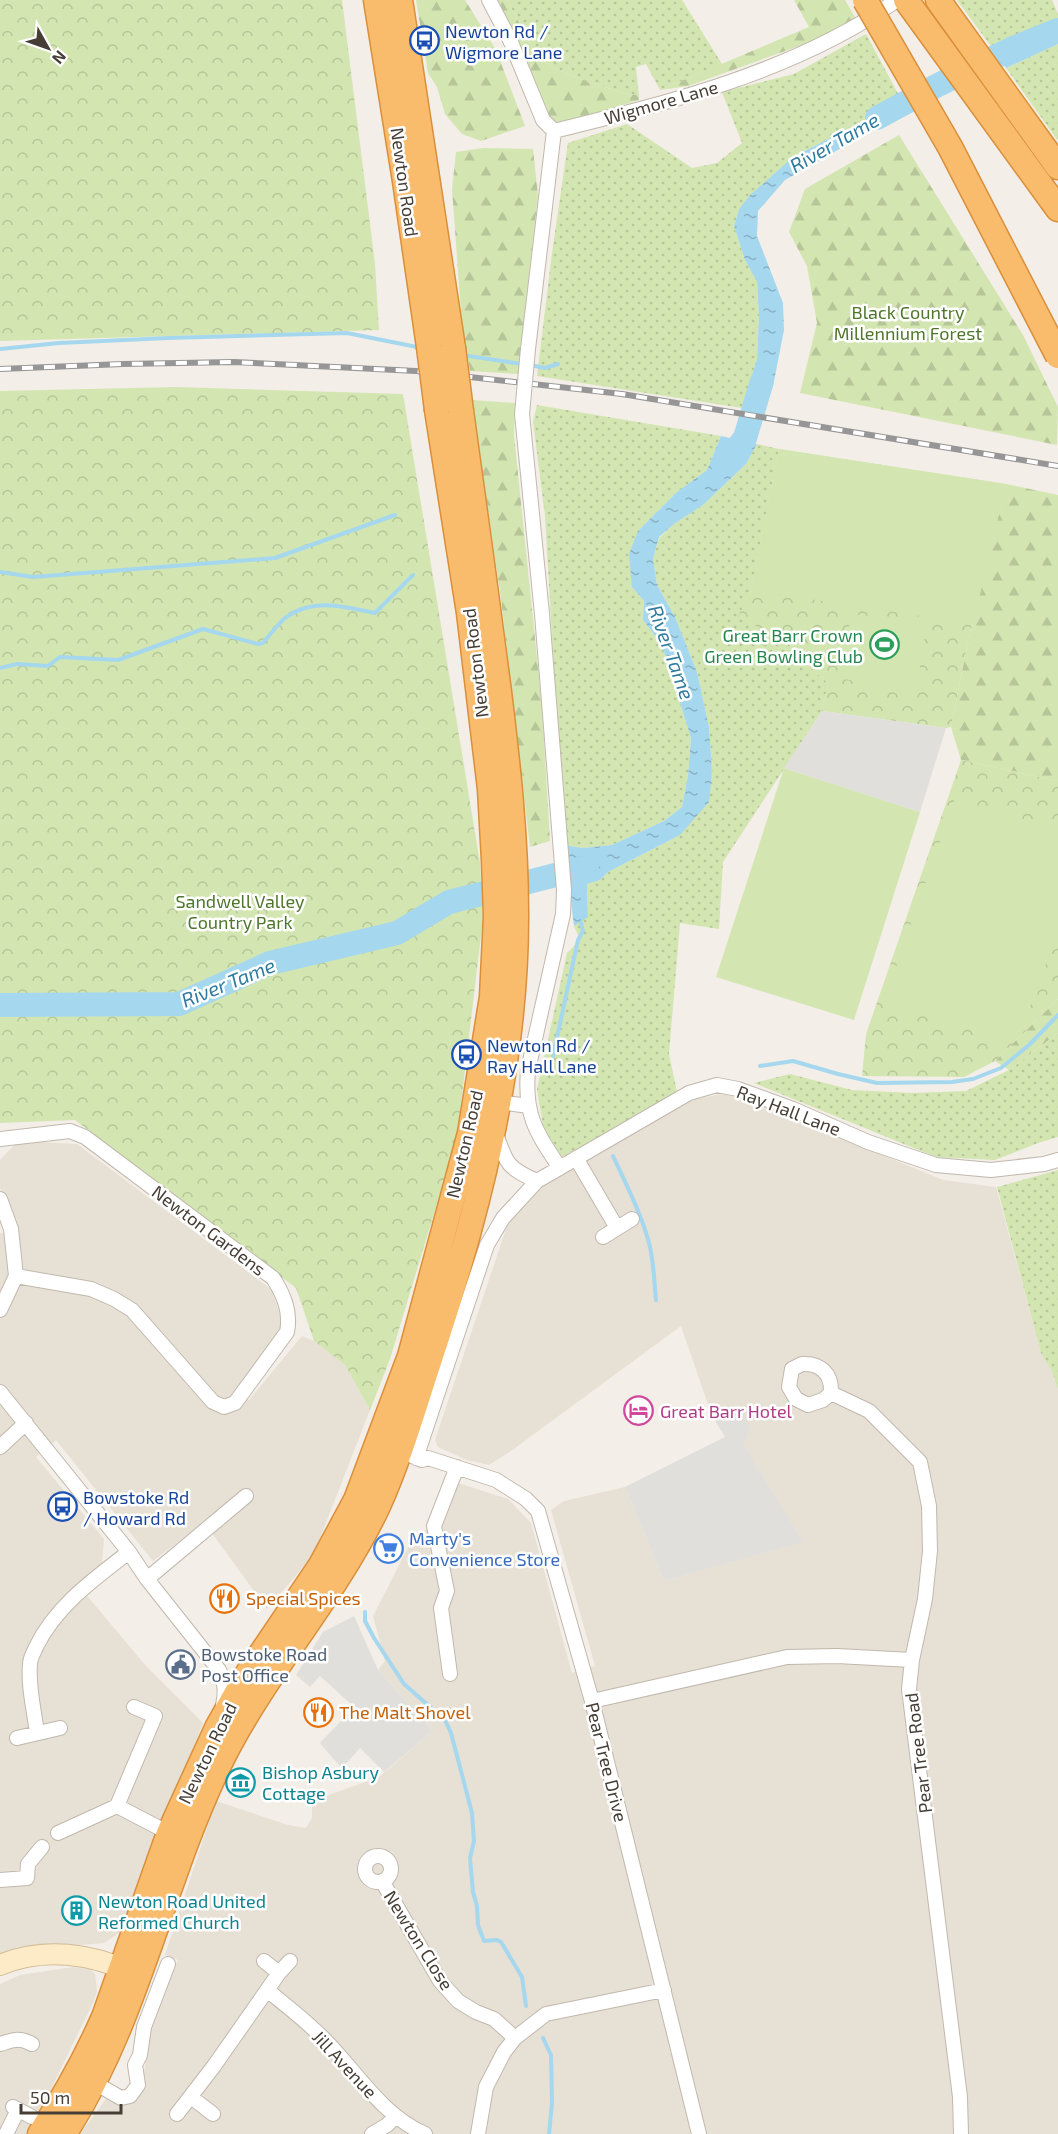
<svg xmlns="http://www.w3.org/2000/svg" width="1058" height="2134" font-family="'Exo 2',sans-serif">
  <defs>
    <pattern id="grass-dots" width="8" height="8" patternUnits="userSpaceOnUse" patternTransform="scale(1.5)"><rect width="8" height="8" fill="#d3e6b1"/><path d="M2 2h.1M6 6h.1" fill="none" stroke="#b6c699" stroke-width="1.8" stroke-linecap="round"/></pattern>
    <pattern id="forest-firs" width="22" height="20" patternUnits="userSpaceOnUse" patternTransform="scale(1.5)"><rect width="22" height="20" fill="#d3e6b1"/><path d="M5 1l3.5 6h-7zM16 11l3.5 6h-7z" fill="#b6c699"/></pattern>
    <pattern id="park-crowns" width="20" height="18" patternUnits="userSpaceOnUse" patternTransform="scale(1.5)"><rect width="20" height="18" fill="#d3e6b1"/><path d="M2 6a3 3 0 1 1 6 0M12 15a3 3 0 1 1 6 0" fill="none" stroke="#b6c699"/></pattern>
    <pattern id="water-ripples" width="26" height="14" patternUnits="userSpaceOnUse" patternTransform="scale(1.5)"><rect width="26" height="14" fill="#a5d7ee"/><path d="M2 4q2-2 4 0t4 0M15 11q2-2 4 0t4 0" fill="none" stroke="#88b0c2"/></pattern>
  </defs>
  <rect width="100%" height="100%" fill="#f3eee7"/>
  <path fill="#e7e0d5" d="M731 1093 943 1180 996 1187 1041 1353 1052 1371 1058 1390V2134H80L106 2099 124 2105 141 2093 152 2019 178 1960 165 1955 216 1801 288 1825 306 1828 312 1818V1801L379 1777 433 1731 378 1670 385 1661 373 1616 414 1536 441 1522 455 1482 508 1499 531 1523 572 1673 595 1666 551 1510 564 1501 625 1487 664 1581 802 1542 743 1444 739 1406 712 1416 681 1326 511 1451 489 1465 467 1460 438 1447 435 1440 508 1223 538 1188 692 1099Z
    M18 1141 77 1144 272 1290 283 1324 235 1392 249 1400 302 1336 314 1341 345 1365 370 1410 313 1556 267 1609 204 1522 153 1561 56 1440 36 1457 104 1539 102 1563 78 1585 146 1666 203 1723 120 1932 104 1943 41 1948 0 1956V1233L18 1237 0 1188V1160Z
    M73 1967 90 1969 95 1974 97 1991 93 2003 29 2134H0V1984L20 1975Z"/>
  <path fill="url(#grass-dots)" d="M507 0H682L722 64 660 90 646 64 636 67 639 95 628 94 588 82 552 67 533 49Z
    M957 0H1052L1058 14V21L993 49Z
    M866 34 902 101 793 157 739 209 734 226 745 260 757 282 759 316 757 359 742 408 537 376 552 253 568 143 627 124 692 168 717 163 742 143 722 92 794 74Z
    M1058 44V141L1006 68Z
    M537 405 721 436 707 470 677 492 638 531 632 587 644 601 643 620 662 645 691 738 688 775 682 807 664 821 612 845 583 848 564 845 545 516 533 422Z
    M757 444 779 449 751 590 739 617 775 636 801 652 814 671 828 683 822 711 723 862 719 929 680 923 669 1054 677 1092 562 1157 543 1126 537 1089 567 953 580 940 574 926 588 916 587 884 600 880 608 872 680 835 712 771 709 727 697 672 675 617 657 585 653 559 659 538 674 524 703 505 746 464Z
    M1058 1033V1137L1038 1143 995 1160 936 1157 754 1083 790 1074 852 1090 912 1093 966 1091 1009 1070Z
    M1058 1170V1390L1052 1371 1041 1353 997 1187Z"/>
  <path fill="url(#forest-firs)" d="M416 0H465L496 50 525 126 481 141 462 134 445 114 437 87 428 73Z
    M496 0H507L533 49 552 67 588 82 628 94 639 95V100L562 124 548 119 544 112 525 58Z
    M794 0H845L856 19 824 37 788 50 688 86 660 90 809 27Z
    M899 135 1023 335 1058 407 1057 445 800 393 817 323 807 266 789 232 805 189Z
    M483 148 533 149 538 195 518 374 470 371 462 326 452 189 456 152Z
    M472 400 515 403 514 435 542 706 550 841 530 847 501 599Z
    M1006 484 1058 495V781L961 760 951 727 967 646Z
    M1058 999V1033L1009 1070 995 1061Z"/>
  <path fill="url(#park-crowns)" d="M0 0H342L375 264 379 330 0 341Z
    M176 387 403 394 480 863 483 919 457 1137 390 1359 370 1410 345 1365 314 1341 296 1288 75 1120 0 1123V391Z
    M779 449 1006 484 967 646 951 727 946 728 822 711 828 683 814 671 801 652 775 636 738 617 751 590Z
    M961 760 1058 781V999L995 1061 964 1077 862 1076 866 1034Z"/>
  <path fill="#d3e6b1" d="M779 449 1006 484 973 624 751 590Z
    M853 614 927 624 916 691 843 679C841 654 845 637 853 614Z
    M784 768 920 812 854 1020 716 977Z
    M955 799 1058 830V931L1019 1036 1013 1041 883 1004Z"/>
  <path fill="#e1dfdc" d="M822 711 946 728 920 812 784 768Z
    M739 1406 750 1429 743 1444 803 1542 664 1581 625 1487 725 1437 712 1416Z
    M354 1616 378 1670 433 1731 384 1772 360 1748 342 1768 329 1754 320 1743 354 1707 320 1676 310 1687 296 1675 323 1632Z"/>
  <path fill="url(#water-ripples)" d="M1058 21V44L1006 68 993 49Z
    M902 101 908 110 785 180 758 211 757 236 783 303 784 330 774 381 763 413 742 408 757 359 759 316 757 282 745 260 734 226 739 209 750 195 793 157Z
    M721 436 757 444 746 464 703 505 674 524 659 537 653 559 657 585 675 617 697 672 709 727 712 771 709 802 680 835 608 872 600 880 587 884 588 917 574 926 564 845 583 848 612 845 664 821 682 807 688 775 691 738 662 645 643 620 644 601 632 587 629 554 638 531 677 492 707 470Z"/>
  <g fill="none" stroke-linecap="round" stroke-linejoin="round">
    <path stroke="#a5d7ee" stroke-width="4" d="M0 349 59 343 168 338 347 333 422 348
      M462 355 522 364
      M530 365 545 368 558 364
      M0 572 33 577 275 558 395 515
      M0 668 17 664 48 666 60 657 118 660 203 629 258 644 263 643C270 635 277 625 285 618 313 597 344 607 375 613L413 575
      M553 1056 578 940 583 931 581 923
      M760 1066 793 1061 838 1074 877 1083 952 1082 973 1079 1001 1068 1029 1045 1058 1015
      M613 1156C626 1184 641 1213 649 1243 654 1262 654 1281 656 1300
      M365 1612V1621L374 1638 404 1684 445 1720 451 1733 472 1813 474 1841 470 1858 473 1892 477 1906 478 1925 484 1941 497 1940 501 1942 522 1977 526 2006
      M543 2038 551 2055 552 2103 549 2134"/>
    <path stroke="#a5d7ee" stroke-width="24" d="M877 118 936 86 1011 49 1058 30
      M723 465 745 438 762 381
      M0 1005 179 1004 270 963 397 933 449 902 587 867"/>
    <defs>
      <path id="street" d="M489 0 510 40 543 120 554 131C672 102 796 71 897 0
        M528 349 554 131
        M522 414 542 614 564 890 563 914 528 1070C524 1115 536 1132 560 1168
        M499 1102 529 1106
        M495 1131C506 1162 506 1168 537 1181
        M0 1139 70 1131 85 1137 273 1278C284 1295 291 1312 287 1332L235 1403 224 1407 213 1402 132 1310 114 1299 91 1289 16 1276
        M576 1158 617 1228
        M0 1199 11 1229 16 1276 0 1310
        M603 1237 632 1219
        M802 1364C821 1363 832 1374 831 1393L823 1400 808 1405 796 1399 789 1387 792 1369Z
        M0 1392 129 1552 147 1579 219 1670C225 1683 226 1692 223 1705
        M831 1393 869 1411 920 1462 929 1506 930 1551 925 1599 912 1660
        M0 1447 26 1423
        M410 1455 422 1460 428 1458 496 1480 526 1499 538 1511 592 1701 699 2134
        M416 1458 487 1245 503 1218 537 1181 689 1093 717 1085 738 1089 793 1109 868 1142 936 1165 991 1170 1044 1164 1058 1160
        M147 1579 246 1496
        M450 1674 441 1608 447 1591 434 1526 457 1467
        M592 1701 787 1657 837 1656 912 1660 909 1689 960 2097 961 2134
        M37 1733C34 1710 28 1686 30 1664 30 1658 34 1652 36 1647 56 1606 94 1579 129 1552
        M17 1738 60 1728
        M117 1806 155 1716 134 1707
        M58 1833 117 1806 169 1833
        M365 1869a13 13 0 1 1 26 0a13 13 0 1 1-26 0Z
        M0 1880 27 1878 28 1864 42 1847
        M382 1881 440 1981 458 2001 476 2012 494 2019 515 2038
        M264 1961 279 1973
        M267 1990C288 2007 309 2023 327 2042 359 2075 382 2115 425 2134
        M0 2044C14 2040 18 2037 32 2044
        M95 2083 121 2098 130 2096 138 2085 135 2065 140 2055 144 2027 168 1964
        M191 2097 213 2114
        M13 2107 32 2117
        M177 2114 214 2066 279 1973 290 1961
        M6 2134 18 2110
        M372 2134 387 2125 395 2117
        M478 2134 486 2087 504 2052 515 2038 546 2014 664 1990"/>
      <path id="secondary" d="M0 1965C44 1946 92 1954 134 1973"/>
      <path id="highway" d="M376 0 405 181 429 347
        M400 0 453 348
        M906 0 1058 209
        M938 0 1058 167
        M40 2134C64 2097 86 2058 104 2017L169 1833 217 1728 248 1673 321 1565 356 1500 410 1356 470 1133 492 997 496 916 494 860 490 789 469 613 437 410
        M64 2134C138 2021 161 1884 220 1763 264 1673 335 1597 378 1506 398 1462 412 1414 427 1368 476 1221 517 1068 516 912 516 838 508 765 499 692 487 598 474 505 461 411"/>
    </defs>
    <use href="#street" stroke="#c1b8ad" stroke-width="16"/>
    <use href="#secondary" stroke="#d2bd98" stroke-width="22"/>
    <use href="#highway" stroke="#d98f3b" stroke-width="27"/>
    <use href="#street" stroke="#fff" stroke-width="14"/>
    <use href="#secondary" stroke="#fdebc7" stroke-width="20"/>
    <use href="#highway" stroke="#f9bc6c" stroke-width="24"/>
    <defs>
      <path id="rail" d="M0 369 123 364 234 362 416 371 622 394 1058 466"/>
    </defs>
    <use href="#rail" stroke="#969696" stroke-width="6"/>
    <use href="#rail" stroke="#fff" stroke-width="4" stroke-dasharray="11" stroke-linecap="butt"/>
    <defs>
      <path id="street-bridge" d="M522 414 528 349"/>
      <path id="highway-bridge" d="M865 0 950 147 1058 356
        M429 347 437 410
        M453 348 461 411"/>
    </defs>
    <use href="#street-bridge" stroke="#c1b8ad" stroke-width="16" stroke-linecap="butt"/>
    <use href="#highway-bridge" stroke="#d98f3b" stroke-width="27" stroke-linecap="butt"/>
    <use href="#street-bridge" stroke="#fff" stroke-width="14"/>
    <use href="#highway-bridge" stroke="#f9bc6c" stroke-width="24"/>
  </g>
  <defs>
    <symbol id="bus-ring" viewBox="-11 -11 22 22"><circle r="9.5" fill="#fff" stroke="#1a4fb4" stroke-width="1.5"/><path d="M-5-6H5V4H4V6H2V4H-2V6H-4V4H-5ZM-3.5-4V0h7V-4ZM-3.5 1.2v1.5H-2V1.2ZM2 1.2v1.5H3.5V1.2Z" fill="#1a4fb4"/></symbol>
    <symbol id="stadium-ring" viewBox="-11 -11 22 22"><circle r="9.5" fill="#fff" stroke="#2e9e5b" stroke-width="1.5"/><path d="M0-5a6.5 5 0 1 0 0 10a6.5 5 0 1 0 0-10ZM-3.5-1.8h7v3.6h-7Z" fill="#2e9e5b"/></symbol>
    <symbol id="hotel-ring" viewBox="-11 -11 22 22"><circle r="9.5" fill="#fff" stroke="#d1479c" stroke-width="1.5"/><path d="M-6-4.5h1.5V1H6V5H4.5V3h-9V5H-6ZM-4 0a1.8 1.8 0 1 1 3.6 0ZM.5 0V-2.5h3Q6-2.5 6 0Z" fill="#d1479c"/></symbol>
    <symbol id="supermarket-ring" viewBox="-11 -11 22 22"><circle r="9.5" fill="#fff" stroke="#3f7fe0" stroke-width="1.5"/><path d="M-6-5.5h2.5l.6 2H6L4.5 2H-2.5L-4.4-4H-6ZM-1.5 3.2a1.3 1.3 0 1 0 .1 0ZM3 3.2a1.3 1.3 0 1 0 .1 0Z" fill="#3f7fe0"/></symbol>
    <symbol id="restaurant-ring" viewBox="-11 -11 22 22"><circle r="9.5" fill="#fff" stroke="#e8710a" stroke-width="1.5"/><path d="M-5-6h1v4h1v-4h1v4h1v-4h1v5L-1.5 .5V6h-2V.5L-5-1ZM5-6V6H3V1.5H1.5Q1.5-4 5-6Z" fill="#e8710a"/></symbol>
    <symbol id="civic-ring" viewBox="-11 -11 22 22"><circle r="9.5" fill="#fff" stroke="#5c6f8a" stroke-width="1.5"/><path d="M-.6-6.5H3V-4.5H.6V-3L4-1V1h2V6H-6V1h2V-1L-.6-3ZM-1.2 2.5V6h2.4V2.5Z" fill="#5c6f8a"/></symbol>
    <symbol id="museum-ring" viewBox="-11 -11 22 22"><circle r="9.5" fill="#fff" stroke="#0f9aa8" stroke-width="1.5"/><path d="M0-6L6-3V-2H-6V-3ZM-5-1h2V3h-2ZM-1-1h2V3h-2ZM3-1h2V3H3ZM-6 4H6V6H-6Z" fill="#0f9aa8"/></symbol>
    <symbol id="building-ring" viewBox="-11 -11 22 22"><circle r="9.5" fill="#fff" stroke="#0f9aa8" stroke-width="1.5"/><path d="M-4-6H4V6H1V3H-1V6H-4ZM-2.5-4.3h1.7v1.8h-1.7ZM.8-4.3h1.7v1.8H.8ZM-2.5-1h1.7V.8h-1.7ZM.8-1h1.7V.8H.8Z" fill="#0f9aa8"/></symbol>
  </defs>
  <g fill-rule="evenodd">
    <use href="#bus-ring" x="408" y="24" width="33" height="33"/>
    <use href="#stadium-ring" x="868" y="628" width="33" height="33"/>
    <use href="#bus-ring" x="450" y="1038" width="33" height="33"/>
    <use href="#hotel-ring" x="622" y="1394" width="33" height="33"/>
    <use href="#bus-ring" x="46" y="1490" width="33" height="33"/>
    <use href="#supermarket-ring" x="372" y="1532" width="33" height="33"/>
    <use href="#restaurant-ring" x="208" y="1582" width="33" height="33"/>
    <use href="#civic-ring" x="164" y="1648" width="33" height="33"/>
    <use href="#restaurant-ring" x="302" y="1696" width="33" height="33"/>
    <use href="#museum-ring" x="224" y="1766" width="33" height="33"/>
    <use href="#building-ring" x="60" y="1894" width="33" height="33"/>
  </g>
  <g text-anchor="middle" dominant-baseline="central" stroke-width="5" stroke-linejoin="round" paint-order="stroke">
    <g font-size="18" fill="#164399" stroke="#fff" text-anchor="start">
      <text x="445" y="31">Newton Rd /<tspan x="445" dy="21">Wigmore Lane</tspan></text>
      <text x="487" y="1045">Newton Rd /<tspan x="487" dy="21">Ray Hall Lane</tspan></text>
      <text x="83" y="1497">Bowstoke Rd<tspan x="83" dy="21">/ Howard Rd</tspan></text>
    </g>
    <g font-size="18" fill="#463e36" stroke="#fff">
      <text transform="translate(661 102) rotate(-16)">Wigmore Lane</text>
      <text transform="translate(405 182) rotate(82)">Newton Road</text>
      <text transform="translate(475 663) rotate(-97)">Newton Road</text>
      <text transform="translate(789 1110) rotate(21)">Ray Hall Lane</text>
      <text transform="translate(464 1144) rotate(-77)">Newton Road</text>
      <text transform="translate(209 1230) rotate(37)">Newton Gardens</text>
      <text transform="translate(207 1753) rotate(-64)">Newton Road</text>
      <text transform="translate(918 1753) rotate(-97)">Pear Tree Road</text>
      <text transform="translate(607 1762) rotate(76)">Pear Tree Drive</text>
      <text transform="translate(419 1940) rotate(58)">Newton Close</text>
      <text transform="translate(345 2064) rotate(47)">Jill Avenue</text>
    </g>
    <g font-size="18" fill="#4f762b" stroke="#fff">
      <text x="908" y="312">Black Country<tspan x="908" dy="21">Millennium Forest</tspan></text>
      <text x="240" y="901">Sandwell Valley<tspan x="240" dy="21">Country Park</tspan></text>
    </g>
    <g font-size="18" fill="#27864d" stroke="#fff" text-anchor="end">
      <text x="863" y="635">Great Barr Crown<tspan x="863" dy="21">Green Bowling Club</tspan></text>
    </g>
    <g font-size="18" fill="#b23c85" stroke="#fff" text-anchor="start">
      <text x="660" y="1411">Great Barr Hotel</text>
    </g>
    <g font-size="18" fill="#366cbe" stroke="#fff" text-anchor="start">
      <text x="409" y="1538">Marty's<tspan x="409" dy="21">Convenience Store</tspan></text>
    </g>
    <g font-size="18" fill="#c56008" stroke="#fff" text-anchor="start">
      <text x="246" y="1598">Special Spices</text>
      <text x="339" y="1712">The Malt Shovel</text>
    </g>
    <g font-size="18" fill="#4e5e75" stroke="#fff" text-anchor="start">
      <text x="201" y="1654">Bowstoke Road<tspan x="201" dy="21">Post Office</tspan></text>
    </g>
    <g font-size="18" fill="#0d838f" stroke="#fff" text-anchor="start">
      <text x="262" y="1772">Bishop Asbury<tspan x="262" dy="21">Cottage</tspan></text>
      <text x="98" y="1901">Newton Road United<tspan x="98" dy="21">Reformed Church</tspan></text>
    </g>
    <g font-size="20" font-style="italic" fill="#2f7b9f" stroke="#fff">
      <text transform="translate(834 142) rotate(-30)">River Tame</text>
      <text transform="translate(672 652) rotate(70)">River Tame</text>
      <text transform="translate(228 982) rotate(-22)">River Tame</text>
    </g>
  </g>
  <g transform="translate(48 48) rotate(130)" stroke="#ffffff" stroke-width="4.5" paint-order="stroke">
  <path d="M0-4.5L10 22L0 15L-10 22Z" fill="#463e36"/>
  <text y="-9" font-size="16" font-weight="bold" text-anchor="middle" fill="#463e36">N</text>
  </g>
  <path d="M21 2104v9h100v-9" fill="none" stroke="#463e36" stroke-width="3"/>
  <text x="30" y="2104" font-size="18" fill="#463e36" stroke="#ffffff" stroke-width="4.5" paint-order="stroke">50 m</text>
</svg>
